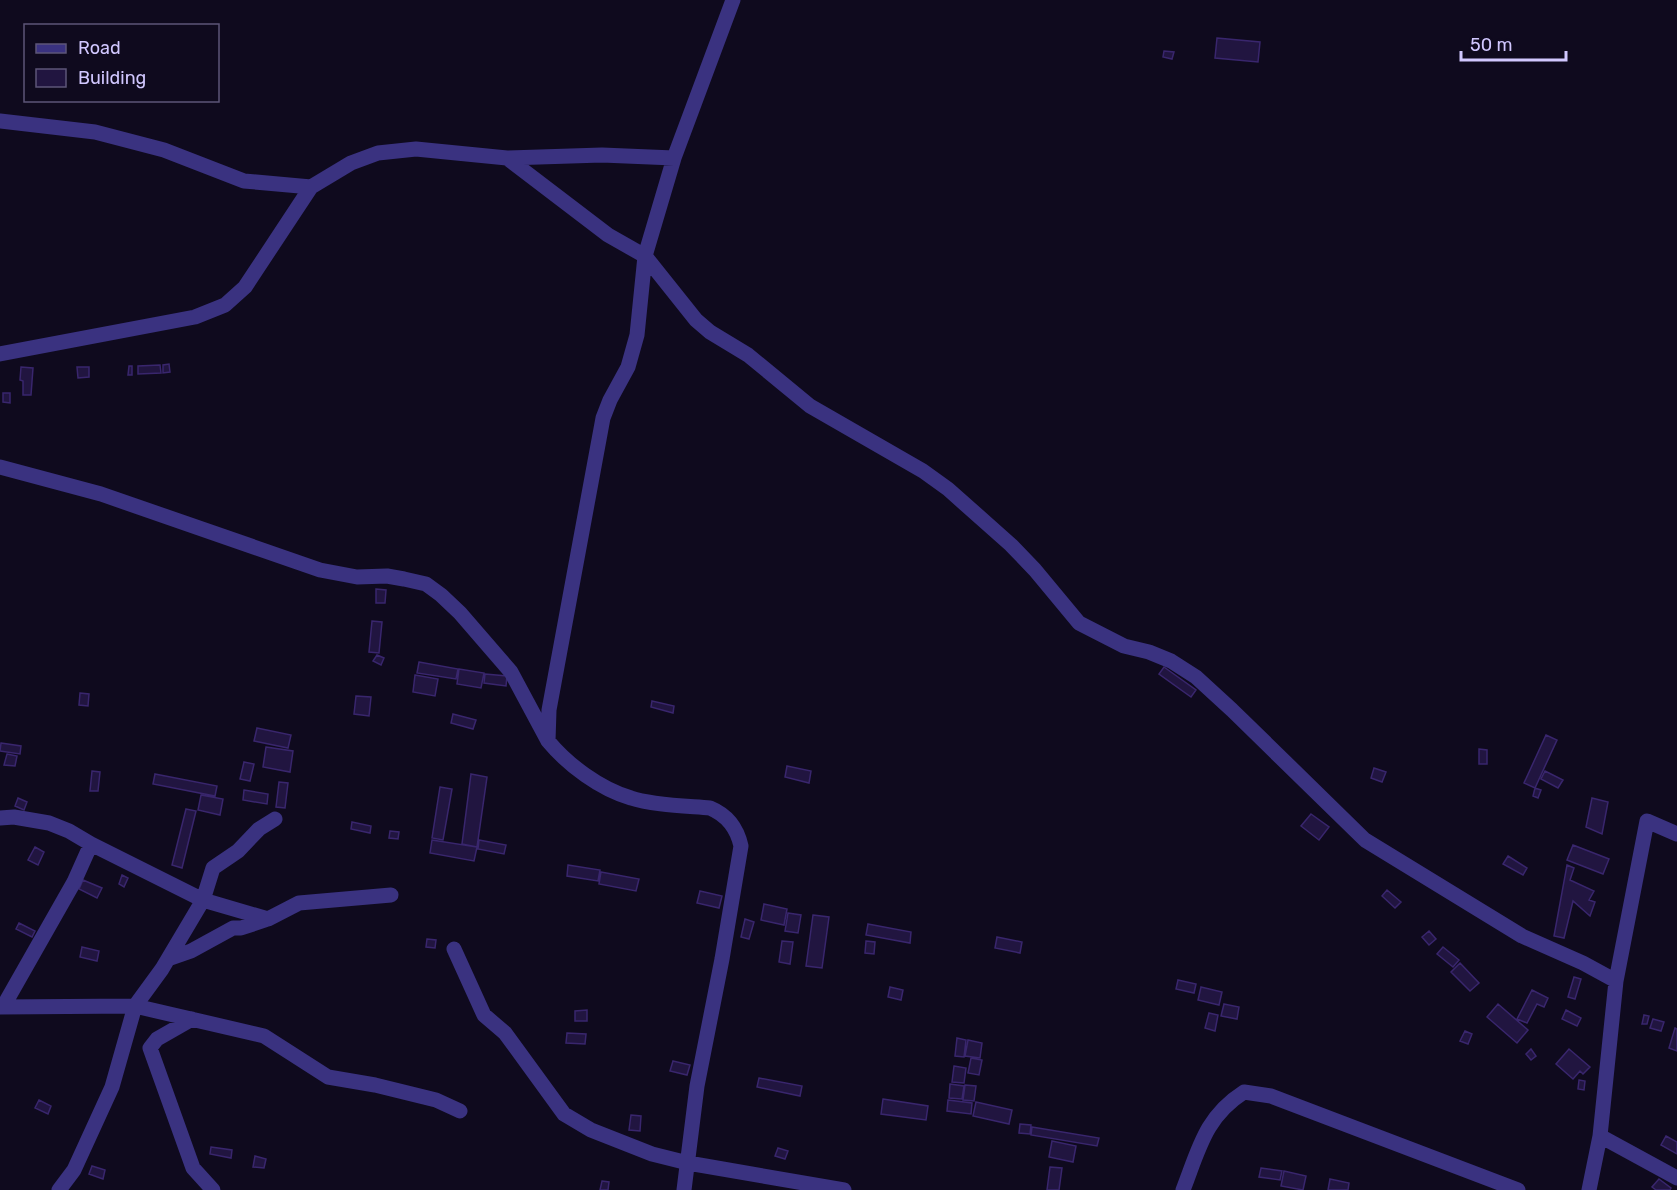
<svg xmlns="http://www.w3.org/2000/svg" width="1677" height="1190" font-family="Rubik,sans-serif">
  <rect width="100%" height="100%" fill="#0f0a1e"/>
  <path fill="#211540" stroke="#39266d" stroke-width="1.5" d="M1217 38 1260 42 1258 62 1215 58Z
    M1164 51 1174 52 1172 59 1163 57Z
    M169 364 170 372 163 373V365Z
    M160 365 161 373 138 374V366Z
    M129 366H132V375H128Z
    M21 367 33 368 31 395H23V381L20 380Z
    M77 367H89V377L78 378Z
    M3 393H10V403L3 402Z
    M376 589 386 590 385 603H376Z
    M372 621 382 622 379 653 369 652Z
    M377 655 384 658 381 665 373 661Z
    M419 662 458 669 456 679 417 673Z
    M1164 667 1196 690 1191 697 1159 674Z
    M459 669 484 673 481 688 457 684Z
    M485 674 507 676 506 686 484 683Z
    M415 675 438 679 435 696 413 692Z
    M80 693 89 694 88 706 79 705Z
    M356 696 371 697 369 716 354 714Z
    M652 701 674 706 673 713 651 707Z
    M453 714 476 720 473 729 451 723Z
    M257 728 291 735 288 748 254 741Z
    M1546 735 1557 740 1535 788 1524 783Z
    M1 743 21 746 20 754 0 751Z
    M266 747 293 751 290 772 263 767Z
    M1479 749 1487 750V764H1479Z
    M7 754 17 756 15 766 4 765Z
    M244 762 254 764 250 781 240 779Z
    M787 766 811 771 809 783 785 777Z
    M1374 768 1386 772 1382 782 1371 778Z
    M92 771 100 772 98 791H90Z
    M1545 771 1563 780 1558 788 1541 779Z
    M155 774 217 786 215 796 153 784Z
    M471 774 487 777 477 847 462 844Z
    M279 782 288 783 285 808 276 807Z
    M440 787 452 789 443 840 432 838Z
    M1535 788 1541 790 1538 798 1533 796Z
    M244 790 268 794 267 804 243 800Z
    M201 795 223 799 220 815 198 810Z
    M18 798 27 802 24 810 15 806Z
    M1592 798 1608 802 1602 834 1586 827Z
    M186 809 196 811 182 868 172 865Z
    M1311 814 1329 827 1319 840 1301 826Z
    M352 822 371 826 370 833 351 829Z
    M390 831 399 832 398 839 389 838Z
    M432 840 477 847 474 861 430 853Z
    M479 840 506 845 504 854 478 849Z
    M1573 845 1609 859 1603 874 1567 860Z
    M35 847 44 852 38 865 28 860Z
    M1508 856 1527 868 1523 875 1503 864Z
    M568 865 600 870 598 881 567 876Z
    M1567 865 1574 868 1570 880 1594 891 1589 900 1595 902 1590 916 1573 901 1564 938 1554 936Z
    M601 872 639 879 636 891 599 884Z
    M122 875 128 878 124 887 119 884Z
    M83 880 102 888 97 898 79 889Z
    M1387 890 1401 902 1395 908 1382 896Z
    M700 891 722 896 719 908 697 903Z
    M764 904 787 909 784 925 761 920Z
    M788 913 801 915 798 933 785 931Z
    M813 915 829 917 822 968 806 966Z
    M745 919 754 922 749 939 741 937Z
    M19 923 35 931 32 937 16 929Z
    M868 924 911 932 910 943 866 935Z
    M1429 931 1436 939 1429 945 1422 937Z
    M997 937 1022 942 1020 953 995 948Z
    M427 939 436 940 435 948 426 947Z
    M782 941 793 942 790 964 779 962Z
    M866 941 875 942 874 954 865 953Z
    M82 947 99 951 97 961 80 957Z
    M1443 947 1459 960 1453 967 1437 954Z
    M1460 963 1479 983 1470 991 1451 972Z
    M1574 977 1581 979 1575 999 1568 997Z
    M1178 980 1196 984 1194 993 1176 989Z
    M890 987 903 990 901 1000 888 997Z
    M1201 987 1222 992 1219 1005 1198 1000Z
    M1532 990 1548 998 1544 1007 1537 1004 1527 1023 1517 1019Z
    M1224 1004 1239 1007 1237 1019 1221 1016Z
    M1498 1004 1528 1030 1517 1043 1487 1017Z
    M587 1010V1021H575V1011Z
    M1566 1010 1581 1018 1577 1026 1562 1019Z
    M1209 1013 1218 1015 1215 1031 1205 1028Z
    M1644 1015 1649 1016 1647 1024H1642Z
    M1653 1019 1664 1022 1661 1031 1650 1028Z
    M1675 1028 1677 1029V1051L1669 1048Z
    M1465 1031 1472 1034 1468 1044 1460 1041Z
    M567 1033 586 1034 585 1044 566 1043Z
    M957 1038 966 1040 964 1057 955 1056Z
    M968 1040 982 1043 980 1058 965 1056Z
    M1531 1049 1536 1056 1531 1060 1526 1054Z
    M1569 1049 1590 1067 1583 1074 1580 1071 1573 1079 1556 1064Z
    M971 1058 982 1060 979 1075 968 1073Z
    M673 1061 690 1065 687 1075 670 1071Z
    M954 1066 966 1068 964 1083 952 1082Z
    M759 1078 802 1086 800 1096 757 1087Z
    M1579 1080 1585 1081 1584 1090 1578 1089Z
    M950 1084 964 1086 962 1099 949 1098Z
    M965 1085 976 1086 974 1101 963 1100Z
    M883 1099 928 1106 926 1120 881 1114Z
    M39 1100 51 1106 48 1114 35 1108Z
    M948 1100 972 1103 971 1114 947 1111Z
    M976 1102 1012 1110 1009 1124 973 1116Z
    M631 1115 641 1116 640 1131 629 1130Z
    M1020 1124 1031 1125 1030 1134 1019 1133Z
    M1032 1127 1099 1138 1097 1146 1031 1135Z
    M1666 1136 1677 1142V1154L1661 1145Z
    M1052 1141 1076 1146 1073 1162 1049 1157Z
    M211 1147 232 1150 231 1158 210 1154Z
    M778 1148 788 1151 785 1159 775 1156Z
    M255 1156 266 1159 264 1168 253 1167Z
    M92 1166 105 1170 103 1179 89 1174Z
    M1050 1167 1062 1168 1059 1190H1047Z
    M1261 1168 1282 1171 1280 1180 1259 1177Z
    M1284 1171 1306 1176 1303 1190 1281 1186Z
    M1330 1179 1349 1183 1348 1190H1328Z
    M1659 1179 1671 1188 1670 1190H1656L1652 1187Z
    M602 1181 609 1182 608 1190H600Z"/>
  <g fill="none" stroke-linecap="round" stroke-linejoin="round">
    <path stroke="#3a3280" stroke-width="15" d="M0 121 95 132 164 150 244 181 311 187
      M507 158 608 235 645 256 696 320 710 332 748 355 810 406 923 471 948 489 1011 545 1035 570 1079 623 1124 646 1149 652 1171 661 1196 677 1232 710 1365 840 1522 936 1583 963 1616 981
      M0 354 195 317 225 305 245 287 311 187 351 163 378 153 416 149 507 158 602 155 674 158
      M0 467 101 494 320 570 357 577 387 576 404 579 426 584 441 595 460 613 511 672 548 741
      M0 818 14 817 49 823 69 831 91 844 203 900 268 919
      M454 949 484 1015 505 1033 564 1114 591 1130 652 1154 688 1163 844 1190
      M168 959 191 951 233 928H241L268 919 299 903 391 895
      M0 1007 135 1006 264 1036 328 1077 375 1085 436 1100 460 1111
      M3 1007 74 882 91 844
      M192 1019 157 1039 150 1048 193 1168 213 1190
      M1600 1136 1677 1178
      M59 1190 74 1170 112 1087 135 1006 162 969 203 900 213 868 238 851 259 829 275 819
      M684 1190 697 1086 722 959 741 846C737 828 727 815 710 808 687 806 651 805 631 798 600 789 568 765 548 741L549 710 603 418 610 400 628 367 637 335 645 256 674 158 733 0
      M1183 1190C1199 1149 1205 1117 1244 1092L1271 1096 1518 1190
      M1589 1190 1600 1136 1616 981 1647 821 1677 834"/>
  </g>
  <rect x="24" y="24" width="195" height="78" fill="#0f0a1e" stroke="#5d5678" stroke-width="1.5"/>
  <rect x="36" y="44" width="30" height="9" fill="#3a3280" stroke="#5d5678" stroke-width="1.5"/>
  <text x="78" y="54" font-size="18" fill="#d1c7ff">Road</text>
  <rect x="36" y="69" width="30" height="18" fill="#211540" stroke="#5d5678" stroke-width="1.5"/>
  <text x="78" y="84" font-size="18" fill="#d1c7ff">Building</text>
  <path d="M1461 51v9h105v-9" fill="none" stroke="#d1c7ff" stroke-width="3"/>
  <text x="1470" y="51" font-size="18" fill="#d1c7ff" stroke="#0f0a1e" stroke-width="4.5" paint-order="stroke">50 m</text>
</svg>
